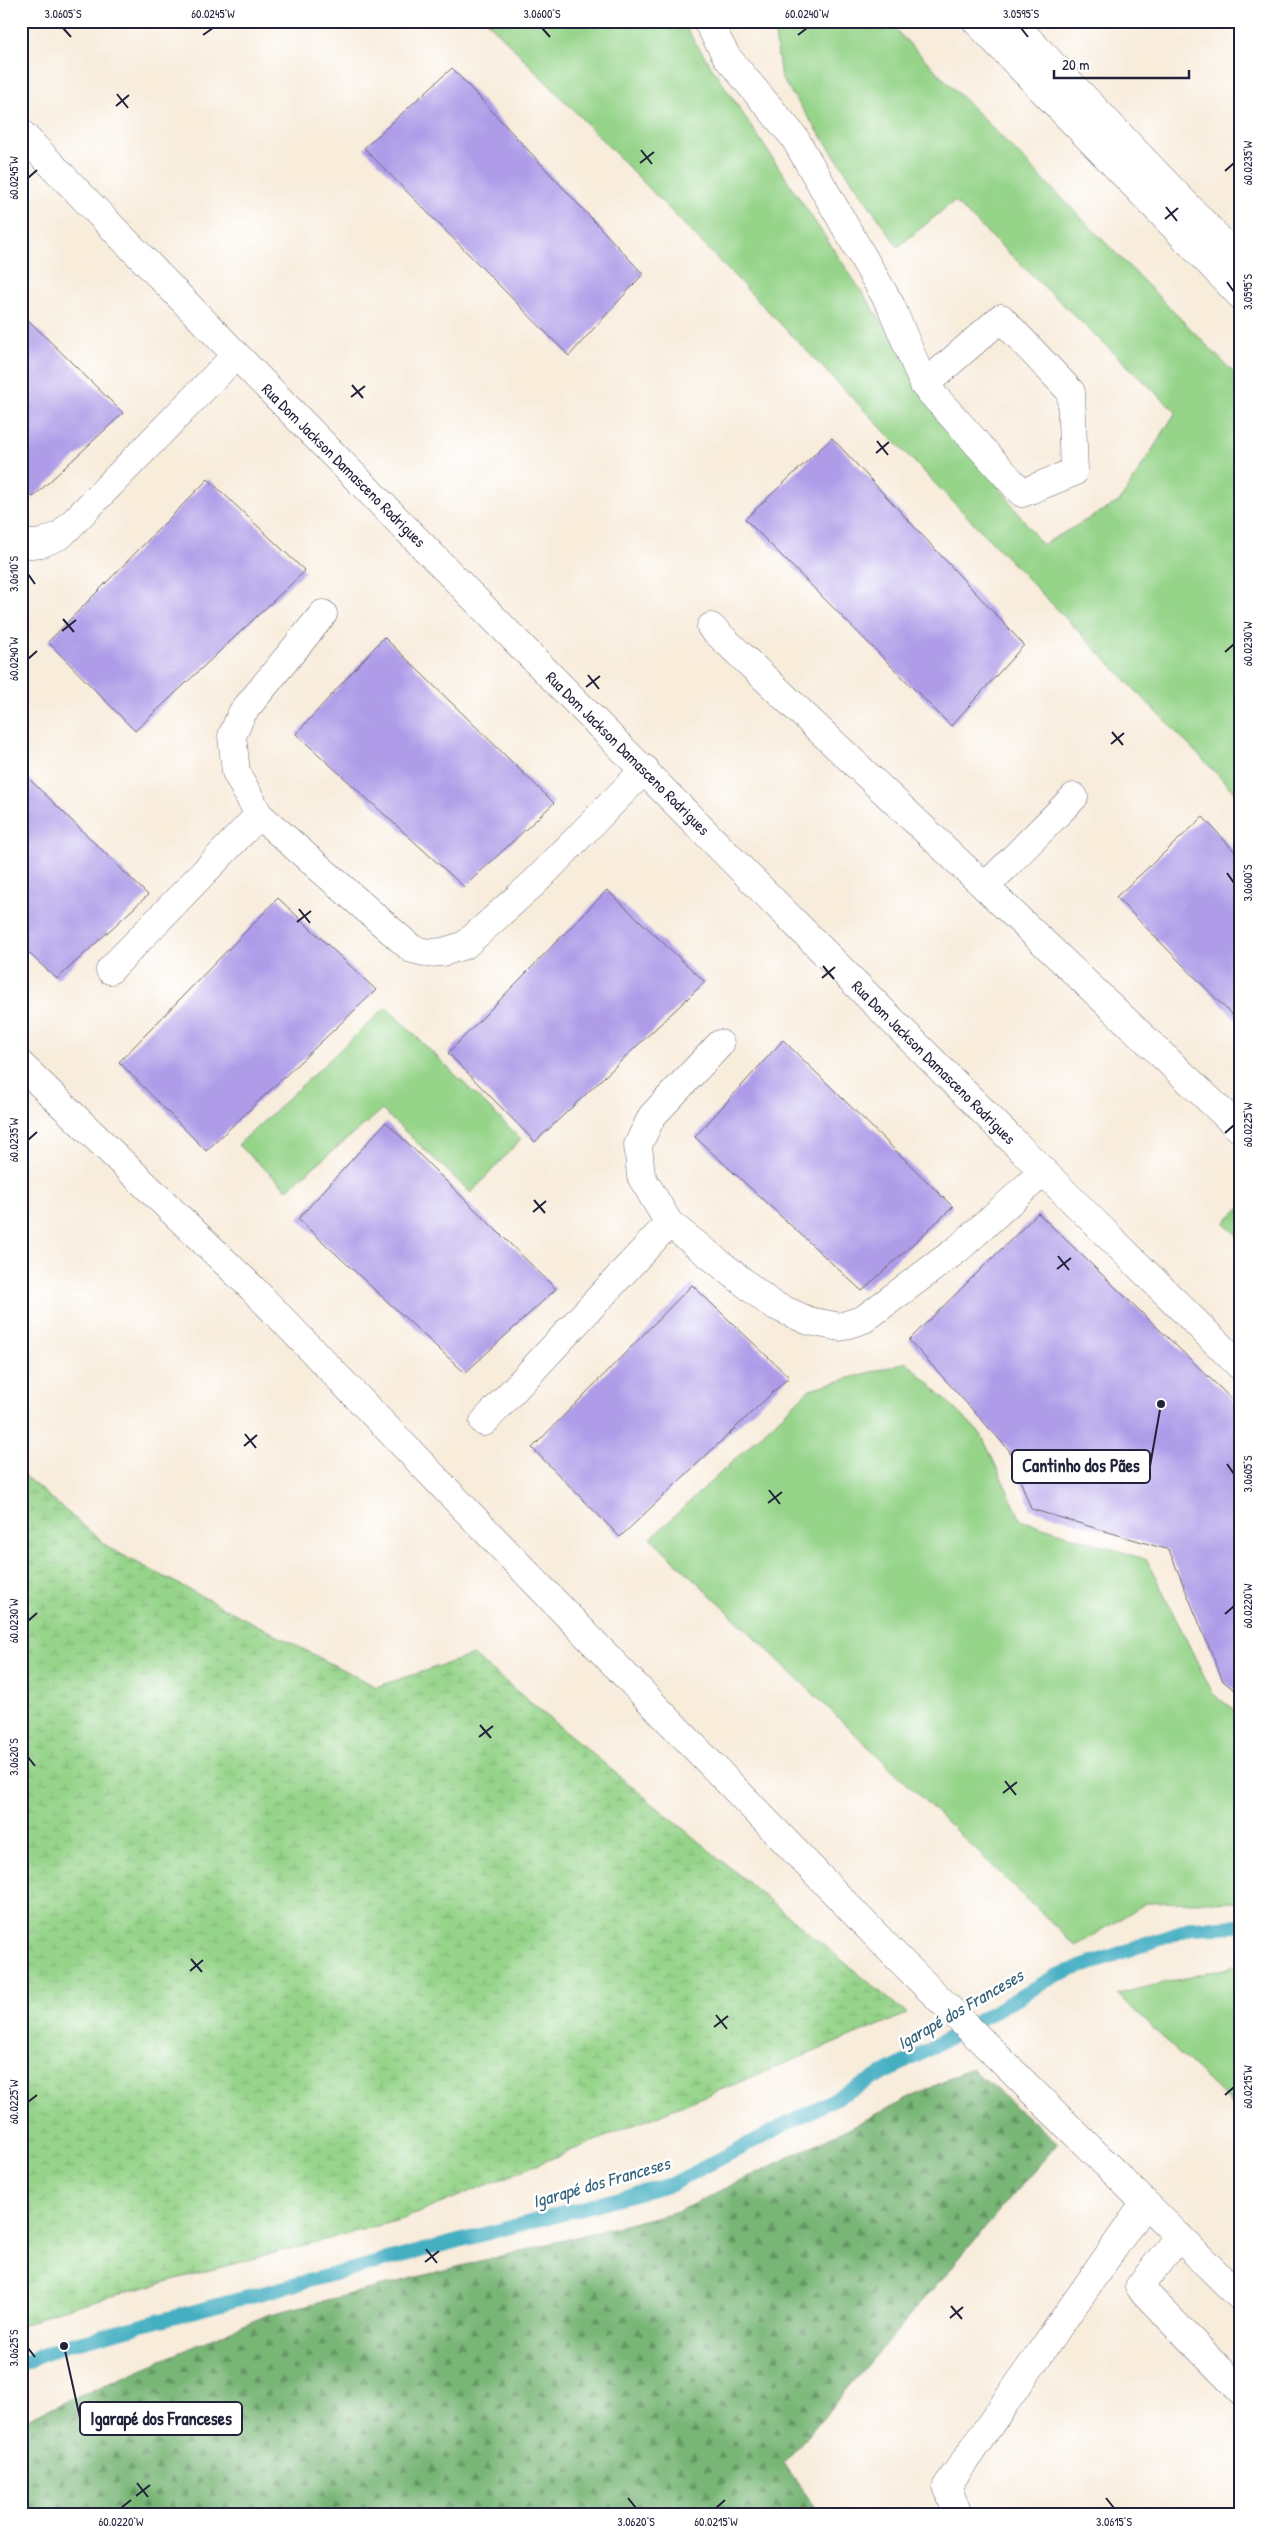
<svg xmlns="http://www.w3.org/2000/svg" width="1262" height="2535" font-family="'Patrick Hand',sans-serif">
  <defs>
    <pattern id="forest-firs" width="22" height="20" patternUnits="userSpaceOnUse" patternTransform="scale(1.25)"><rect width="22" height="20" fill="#78b676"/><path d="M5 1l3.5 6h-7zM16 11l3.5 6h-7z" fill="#629462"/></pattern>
    <pattern id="wetland-marsh" width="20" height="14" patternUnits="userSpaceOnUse" patternTransform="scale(1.25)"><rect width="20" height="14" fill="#96d48a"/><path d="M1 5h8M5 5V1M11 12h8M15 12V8" fill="none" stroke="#81b678"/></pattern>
  </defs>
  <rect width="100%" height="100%" fill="#fff"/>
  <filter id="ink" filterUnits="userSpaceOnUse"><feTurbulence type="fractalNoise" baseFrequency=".02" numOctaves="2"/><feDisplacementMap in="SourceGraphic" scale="10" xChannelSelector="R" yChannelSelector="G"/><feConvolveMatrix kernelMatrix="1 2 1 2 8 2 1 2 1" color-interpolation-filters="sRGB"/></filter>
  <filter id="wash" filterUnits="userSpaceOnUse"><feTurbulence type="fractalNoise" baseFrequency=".0096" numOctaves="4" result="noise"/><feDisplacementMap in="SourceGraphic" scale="20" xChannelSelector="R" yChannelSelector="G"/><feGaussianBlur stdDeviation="1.12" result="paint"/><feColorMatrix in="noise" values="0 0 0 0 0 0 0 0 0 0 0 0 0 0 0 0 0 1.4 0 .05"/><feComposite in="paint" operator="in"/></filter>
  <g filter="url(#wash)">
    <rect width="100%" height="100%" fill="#f8ecdb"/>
    <path fill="url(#forest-firs)" stroke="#4d6c58" d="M971 2068 1058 2143 783 2464 821 2514H21V2421L267 2315 679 2211Z"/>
    <path fill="url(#wetland-marsh)" stroke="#5c7b62" d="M21 1473 111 1549 376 1687 473 1655 907 2014 403 2219 52 2312 21 2326Z"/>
    <path fill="#96d48a" stroke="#5c7b62" d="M487 21H681L924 385 1042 545 1120 501 1176 412 954 201 898 247 781 78 773 21H887L1241 380V799Z
      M386 1007 521 1139 471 1193 382 1110 287 1189 238 1145Z
      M1241 1207V1239L1224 1223Z
      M907 1362 981 1434 1021 1520 1147 1560 1213 1694 1241 1715V1901L1146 1903 1076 1946 651 1538 810 1389Z
      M1241 1965V2112L1117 1994Z"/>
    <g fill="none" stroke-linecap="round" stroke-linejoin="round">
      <path stroke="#44afc2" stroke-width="14" d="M21 2364 64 2346 672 2184 924 2052 1057 1975 1192 1928 1241 1926"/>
    </g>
    <g id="blocks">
      <path fill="#ae9ce8" d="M452 68 643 274 569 356 364 148Z
        M21 313 123 413 33 497 21 486Z
        M832 438 1024 645 951 726 745 519Z
        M208 479 305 571 135 731 48 642Z
        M384 637 554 803 464 887 296 734Z
        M21 771 148 895 57 979 21 946Z
        M1203 817 1241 858V1024L1116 897Z
        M607 890 705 982 535 1142 448 1053Z
        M278 898 376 990 206 1151 119 1062Z
        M783 1040 953 1207 862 1291 695 1137Z
        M386 1122 556 1289 465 1373 298 1219Z
        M1038 1213 1241 1408V1695L1223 1681 1169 1550 1031 1509 1009 1450 909 1340Z
        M692 1285 789 1377 620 1537 532 1448Z"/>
    </g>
  </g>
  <g filter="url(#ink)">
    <use href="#blocks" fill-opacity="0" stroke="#6d6973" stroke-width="1"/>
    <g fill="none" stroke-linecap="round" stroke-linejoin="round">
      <defs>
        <path id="minor" d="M707 21 727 57 794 137 891 306 924 385 1022 493 1074 472 1071 392 1001 318 924 385
          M976 21 1241 296
          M1011 21 1241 262
          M21 133C423 549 829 961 1241 1367
          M21 545 42 543 61 535 236 355
          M323 614 242 713 232 736 236 772 259 815 412 949 428 953 443 952 465 945 535 882 645 769
          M711 627 1241 1130
          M985 887 1074 797
          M110 970 259 815
          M720 1044 652 1116 638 1145 641 1176 669 1223 771 1304 809 1321 840 1327 864 1319 958 1249 1043 1172
          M21 1065 252 1288 893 1953 1241 2298
          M484 1422 669 1223
          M1179 2236 1139 2287 1241 2391
          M958 2514 947 2486 1145 2203"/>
      </defs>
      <use href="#minor" stroke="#6d6973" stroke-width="29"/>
      <use href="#minor" stroke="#fff" stroke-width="28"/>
    </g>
  </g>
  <path fill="none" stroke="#22223b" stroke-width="2" d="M63 28 71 37M542 28 550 37M1021 28 1028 37M203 35 213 28M798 35 807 28M117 94 128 108M116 106 129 95M641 150 652 164M640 163 654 152M1225 171 1234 163M28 178 37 170M1166 207 1177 221M1165 219 1178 208M1227 282 1234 292M352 385 363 398M351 397 365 386M877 441 888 455M876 453 889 442M28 574 35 584M63 619 74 632M62 631 76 620M1225 652 1234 644M28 659 37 651M588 675 599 689M586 687 600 676M1112 732 1123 745M1111 744 1124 733M1227 873 1234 883M299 909 310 923M297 922 311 911M823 966 834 979M822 978 835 967M1225 1133 1234 1125M28 1140 37 1132M534 1200 545 1213M533 1212 546 1201M1058 1256 1069 1270M1057 1269 1071 1258M245 1434 256 1448M244 1446 257 1435M1227 1464 1234 1474M769 1490 780 1504M768 1503 782 1492M1225 1614 1234 1606M28 1621 37 1613M480 1725 491 1738M479 1737 493 1726M28 1757 35 1766M1005 1781 1016 1795M1003 1793 1017 1782M191 1959 202 1972M190 1971 203 1960M716 2015 727 2029M714 2027 728 2016M1225 2095 1234 2087M28 2102 37 2095M426 2249 437 2263M425 2262 439 2251M951 2306 962 2319M950 2318 963 2307M28 2348 35 2357M137 2483 148 2497M136 2496 150 2485M628 2498 636 2508M1106 2498 1114 2508M121 2508 131 2500M716 2508 725 2500"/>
  <g text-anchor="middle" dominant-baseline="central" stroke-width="5" stroke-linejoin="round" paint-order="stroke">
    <g font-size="16" fill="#22223b" stroke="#fff">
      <text transform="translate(344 465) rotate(45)">Rua Dom Jackson Damasceno Rodrigues</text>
      <text transform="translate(628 753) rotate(45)">Rua Dom Jackson Damasceno Rodrigues</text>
      <text transform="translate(934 1062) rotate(45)">Rua Dom Jackson Damasceno Rodrigues</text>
    </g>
    <g font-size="18" font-style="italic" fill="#316178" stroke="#fff">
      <text transform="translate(960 2009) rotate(-30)">Igarapé dos Franceses</text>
      <text transform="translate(601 2182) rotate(-16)">Igarapé dos Franceses</text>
    </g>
  </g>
  <path fill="none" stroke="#22223b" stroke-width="2" d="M1161 1404L1150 1466M64 2346L80 2418"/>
  <g fill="#22223b" stroke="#fff" stroke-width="2">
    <circle cx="1161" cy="1404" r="5"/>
    <circle cx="64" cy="2346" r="5"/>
  </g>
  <g fill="#fff" stroke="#22223b" stroke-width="2">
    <rect x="1012" y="1450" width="138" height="33" rx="5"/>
    <rect x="80" y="2402" width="162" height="33" rx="5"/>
  </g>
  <g font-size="18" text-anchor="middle" font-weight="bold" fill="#22223b">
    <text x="1081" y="1472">Cantinho dos Pães</text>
    <text x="161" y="2425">Igarapé dos Franceses</text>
  </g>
  <rect width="1262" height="2535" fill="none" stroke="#fff" stroke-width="55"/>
  <path d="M1054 70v8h135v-8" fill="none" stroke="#22223b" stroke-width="2.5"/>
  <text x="1062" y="70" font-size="15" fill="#22223b" stroke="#ffffff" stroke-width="4" paint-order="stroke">20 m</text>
  <rect x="28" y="28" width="1206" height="2480" fill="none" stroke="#22223b" stroke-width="2"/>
  <g font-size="12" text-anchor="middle" fill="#22223b">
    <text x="63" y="18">3.0605°S</text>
    <text x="213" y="18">60.0245°W</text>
    <text x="542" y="18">3.0600°S</text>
    <text x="807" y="18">60.0240°W</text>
    <text x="1021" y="18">3.0595°S</text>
    <text transform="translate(1248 163) rotate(-90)" y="4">60.0235°W</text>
    <text transform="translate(14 178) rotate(-90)" y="4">60.0245°W</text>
    <text transform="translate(1248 292) rotate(-90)" y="4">3.0595°S</text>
    <text transform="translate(14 574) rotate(-90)" y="4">3.0610°S</text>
    <text transform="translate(1248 644) rotate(-90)" y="4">60.0230°W</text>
    <text transform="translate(14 659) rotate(-90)" y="4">60.0240°W</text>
    <text transform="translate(1248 883) rotate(-90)" y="4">3.0600°S</text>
    <text transform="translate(1248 1125) rotate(-90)" y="4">60.0225°W</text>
    <text transform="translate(14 1140) rotate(-90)" y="4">60.0235°W</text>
    <text transform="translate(1248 1474) rotate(-90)" y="4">3.0605°S</text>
    <text transform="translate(1248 1606) rotate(-90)" y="4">60.0220°W</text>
    <text transform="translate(14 1621) rotate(-90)" y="4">60.0230°W</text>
    <text transform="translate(14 1757) rotate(-90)" y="4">3.0620°S</text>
    <text transform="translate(1248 2087) rotate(-90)" y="4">60.0215°W</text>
    <text transform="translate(14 2102) rotate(-90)" y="4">60.0225°W</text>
    <text transform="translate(14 2348) rotate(-90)" y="4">3.0625°S</text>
    <text x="121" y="2526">60.0220°W</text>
    <text x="636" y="2526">3.0620°S</text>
    <text x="716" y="2526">60.0215°W</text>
    <text x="1114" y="2526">3.0615°S</text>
  </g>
</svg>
